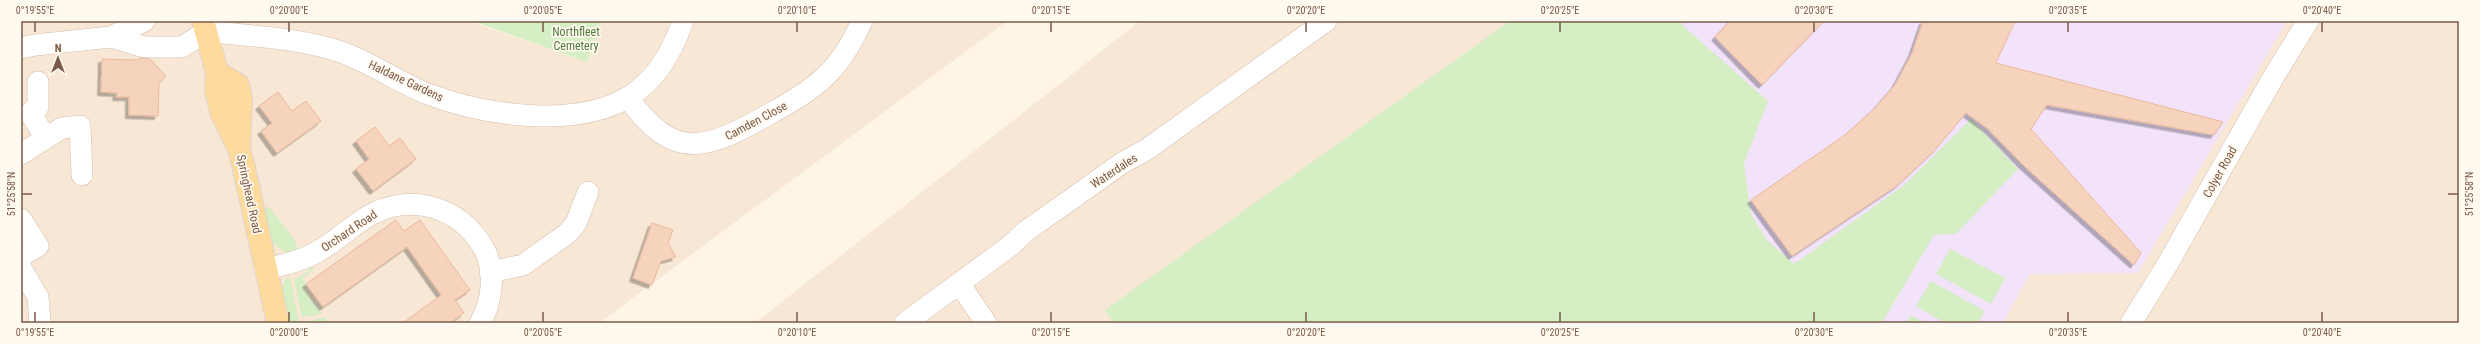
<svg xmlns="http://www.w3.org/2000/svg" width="2480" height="344" font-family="'Roboto Condensed',sans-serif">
  <defs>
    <filter id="shadow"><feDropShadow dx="-3.5" dy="3.5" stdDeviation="0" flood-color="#0004"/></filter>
  </defs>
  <rect width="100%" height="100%" fill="#fef5e7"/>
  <path fill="#f7e7d4" d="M21 21H469L587 62 600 21H1007L599 323H21Z
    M1140 21H2459V323H755Z"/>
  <path fill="#f2e3fb" d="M1510 21H2287L2138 273 2030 274 2003 323H1114L1105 310Z"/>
  <path fill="#d5eec3" d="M472 21H601L587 62Z
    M1510 21H1685L1681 24 1768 101 1744 164 1751 214 1767 240 1794 264 1904 185 1971 119 2018 169 1956 234 1934 235 1882 323H1114L1105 310Z
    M269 207 294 239 299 252H285L273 243 264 209Z
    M1950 249 2005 278 1991 304 1936 274Z
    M311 265 314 269 303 278 306 284 303 288 322 314 302 317 294 280 309 271 308 267Z
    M290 277 299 323H287L281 291 285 280Z
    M1931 281 1985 311 1978 323H1945L1916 306Z
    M1911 315 1926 323H1906Z
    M325 317 327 323H303Z"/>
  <path fill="#f6d3bc" stroke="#ebb89a" filter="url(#shadow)" d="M1730 21H1824L1762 85 1715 37Z
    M1923 21H2015L1996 63 2223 122 2214 135 2047 105 2031 129 2141 253 2134 265 2024 166 1988 129 1966 113 1934 151 1898 185 1792 256 1751 200 1845 135 1874 109 1895 85 1912 53Z
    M140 58 150 59 166 76 159 83 158 116 129 115V97H116L117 93 101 92 102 59 137 60Z
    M278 92 292 111 306 101 321 121 277 153 261 131 272 123 259 106Z
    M375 127 389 146 400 138 416 159 373 191 356 169 369 159 356 141Z
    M396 220 404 231 420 220 470 290 455 300 464 313 450 323H403L441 295 407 247 323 307 306 284Z
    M652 223 673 230 668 243 676 257 661 261 652 285 633 278Z"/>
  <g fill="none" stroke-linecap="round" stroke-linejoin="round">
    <defs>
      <path id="minor" d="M207 31C251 37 298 37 341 52 372 63 398 82 428 94 465 108 501 115 540 116 615 117 658 93 683 21
        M111 37 144 47H182L207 31
        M21 48 35 45 111 37 144 21
        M38 82V107L30 113 46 138
        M628 98C675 163 707 149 768 115 817 87 838 74 862 21
        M21 154 62 128 80 126 82 175
        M21 219 38 246 21 256
        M21 268 38 297 40 323
        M265 269C283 265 301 261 317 252 337 241 353 224 372 214 414 193 460 208 483 247 496 269 493 301 480 323
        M490 272 523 265 568 233 576 223 588 192
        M959 283 986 323
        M905 323 1010 246 1026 231 1056 210 1122 163 1146 150 1326 21
        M2131 323 2167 265 2274 76 2308 21"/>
      <path id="major" d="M203 21 217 72 216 90 222 114 239 149 243 164 278 323
        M217 72 238 85 241 98 239 147"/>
    </defs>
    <use href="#minor" stroke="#d4beae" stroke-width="22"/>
    <use href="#major" stroke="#ddd4cf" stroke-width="24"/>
    <use href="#minor" stroke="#fff" stroke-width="21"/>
    <use href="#major" stroke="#ffda9d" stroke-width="22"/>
  </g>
  <path fill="none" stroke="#7b5a48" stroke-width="1.5" d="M35 22V32M289 22V32M543 22V32M797 22V32M1051 22V32M1306 22V32M1560 22V32M1814 22V32M2068 22V32M2322 22V32M22 194H32M2448 194H2458M35 312V322M289 312V322M543 312V322M797 312V322M1051 312V322M1306 312V322M1560 312V322M1814 312V322M2068 312V322M2322 312V322"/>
  <g text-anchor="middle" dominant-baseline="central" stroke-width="3.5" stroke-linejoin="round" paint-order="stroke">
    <g font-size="12" fill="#4f7c3c" stroke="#fff9ef">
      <text x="576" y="32">Northfleet<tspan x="576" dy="14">Cemetery</tspan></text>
    </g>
    <g font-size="12" fill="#7b5a48" stroke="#fff9ef">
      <text transform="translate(406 81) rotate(25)">Haldane Gardens</text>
      <text transform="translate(756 121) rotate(-28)">Camden Close</text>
      <text transform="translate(1114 171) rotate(-33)">Waterdales</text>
      <text transform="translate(2220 172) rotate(-61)">Colyer Road</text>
      <text transform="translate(249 194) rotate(78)">Springhead Road</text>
      <text transform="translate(349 231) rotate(-34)">Orchard Road</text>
    </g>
  </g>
  <rect width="2480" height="344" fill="none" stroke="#fff9ef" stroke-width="44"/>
  <g transform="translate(58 58)" stroke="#fff9ef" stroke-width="3" paint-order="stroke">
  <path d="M0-3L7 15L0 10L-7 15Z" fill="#7b5a48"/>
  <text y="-6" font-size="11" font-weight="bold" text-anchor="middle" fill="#7b5a48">N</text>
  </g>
  <rect x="22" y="22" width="2436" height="300" fill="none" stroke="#7b5a48" stroke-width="1.5"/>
  <g font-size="10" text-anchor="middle" fill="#7b5a48">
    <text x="35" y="14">0°19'55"E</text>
    <text x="289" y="14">0°20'00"E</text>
    <text x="543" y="14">0°20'05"E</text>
    <text x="797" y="14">0°20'10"E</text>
    <text x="1051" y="14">0°20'15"E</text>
    <text x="1306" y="14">0°20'20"E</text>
    <text x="1560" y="14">0°20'25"E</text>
    <text x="1814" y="14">0°20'30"E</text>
    <text x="2068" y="14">0°20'35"E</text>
    <text x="2322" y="14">0°20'40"E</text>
    <text transform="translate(11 194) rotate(-90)" y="4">51°25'58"N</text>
    <text transform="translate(2469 194) rotate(-90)" y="4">51°25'58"N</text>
    <text x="35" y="336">0°19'55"E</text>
    <text x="289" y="336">0°20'00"E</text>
    <text x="543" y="336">0°20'05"E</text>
    <text x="797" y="336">0°20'10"E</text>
    <text x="1051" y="336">0°20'15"E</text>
    <text x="1306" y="336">0°20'20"E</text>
    <text x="1560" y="336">0°20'25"E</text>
    <text x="1814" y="336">0°20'30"E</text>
    <text x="2068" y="336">0°20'35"E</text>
    <text x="2322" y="336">0°20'40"E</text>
  </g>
</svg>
